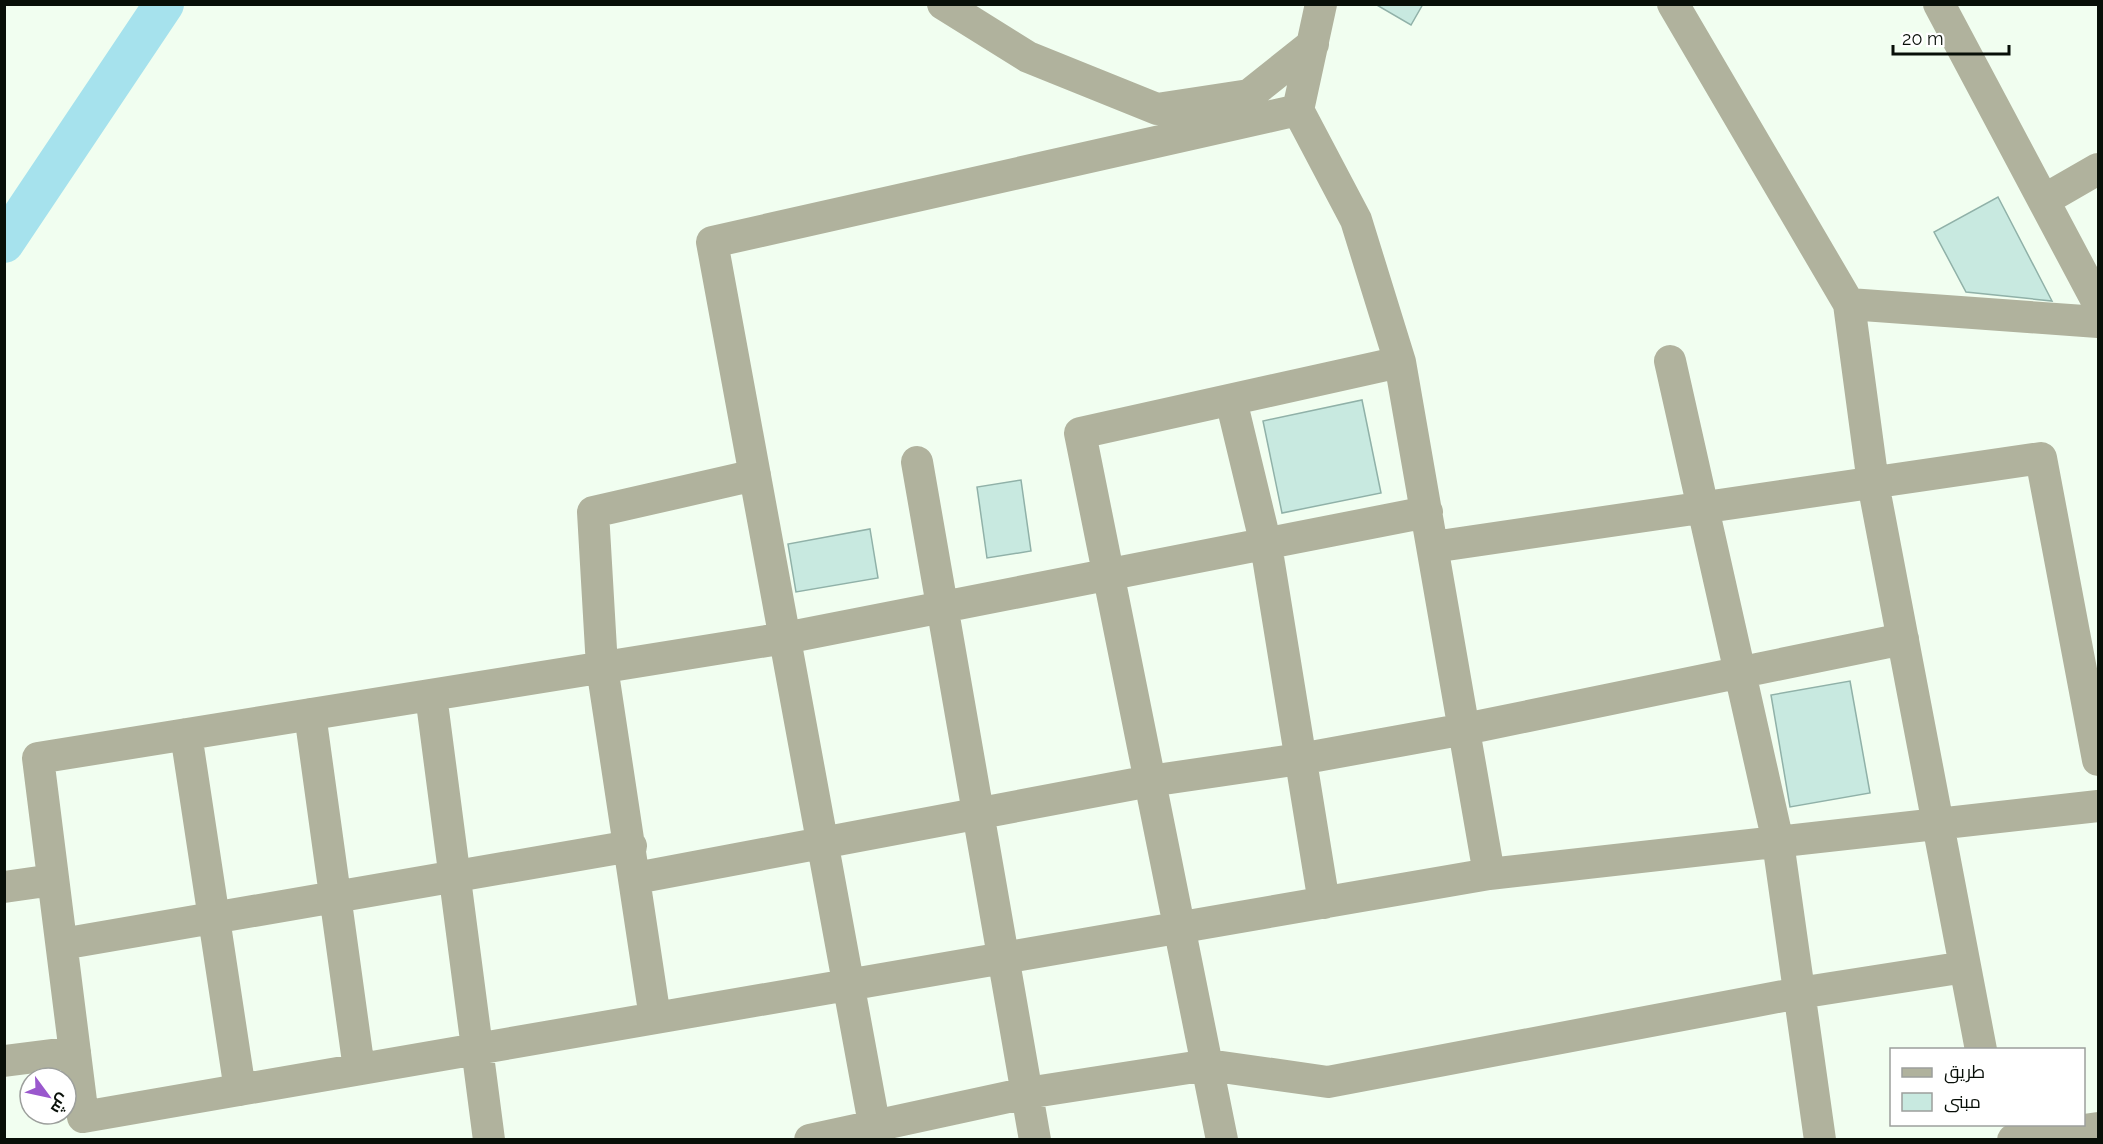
<svg xmlns="http://www.w3.org/2000/svg" width="2103" height="1144" font-family="Raleway,Cairo,sans-serif">
  <rect width="100%" height="100%" fill="#f1fef0"/>
  <g fill="none" stroke-linecap="round" stroke-linejoin="round">
    <path stroke="#a6e2ed" stroke-width="40" d="M4 243 164 4"/>
  </g>
  <path fill="#c8e9e0" stroke="#90b1a8" stroke-width="1.5" d="M1375 4H1423L1411 25Z
    M1998 197 2052 301 1966 292 1934 232Z
    M1362 400 1381 493 1282 513 1263 421Z
    M1021 480 1031 551 987 558 977 487Z
    M870 529 878 578 796 592 788 544Z
    M1850 681 1870 793 1790 807 1771 695Z"/>
  <g fill="none" stroke-linecap="round" stroke-linejoin="round">
    <path stroke="#b0b29d" stroke-width="32" d="M943 4 1028 57 1157 109 1249 95 1313 44
      M1321 4 1298 110 1356 220 1400 362 1489 874
      M1673 4 1849 304 1873 483 1981 1050
      M1939 4 2098 303
      M2044 200 2098 169
      M1849 304 2098 322
      M1670 361 1778 842 1820 1140
      M1231 400 1266 545 1324 903
      M917 462 1035 1140
      M1427 512 785 638 38 758 83 1117 1489 874 2098 806
      M1433 547 2041 458 2098 760
      M431 695 489 1140
      M310 714 359 1069
      M186 734 240 1090
      M636 878 1150 781 1300 759 1465 729 1903 639
      M4 887 53 880
      M62 944 631 846
      M655 1018 602 667 593 512 755 475
      M4 1061 75 1052
      M810 1140 1027 1093 1208 1065 1328 1082 1799 993 1965 967
      M877 1140 712 242 1298 110
      M1222 1140 1080 433 1400 362
      M2013 1140 2098 1128"/>
  </g>
  <rect width="2103" height="1144" fill="none" stroke="#080f08" stroke-width="12"/>
  <rect x="1890" y="1048" width="195" height="78" fill="#ffffff" stroke="#9c9f9c" stroke-width="1.5"/>
  <rect x="1902" y="1068" width="30" height="9" fill="#b0b29d" stroke="#9c9f9c" stroke-width="1.5"/>
  <text x="1944" y="1078" font-size="18" fill="#080f08">طريق</text>
  <rect x="1902" y="1093" width="30" height="18" fill="#c8e9e0" stroke="#9c9f9c" stroke-width="1.5"/>
  <text x="1944" y="1108" font-size="18" fill="#080f08">مبنى</text>
  <g transform="translate(48 1096) rotate(123)"><circle r="28" fill="#ffffff" stroke="#9c9f9c" stroke-width="1.5"/>
  <path d="M0-4.5L10 22L0 15L-10 22Z" fill="#9a58cd"/>
  <text y="-9" font-size="16" font-weight="bold" text-anchor="middle" fill="#080f08">ش</text>
  </g>
  <path d="M1893 45v9h116v-9" fill="none" stroke="#080f08" stroke-width="3"/>
  <text x="1902" y="45" font-size="18" fill="#080f08" stroke="#ffffff" stroke-width="4.5" paint-order="stroke">20 m</text>
</svg>
